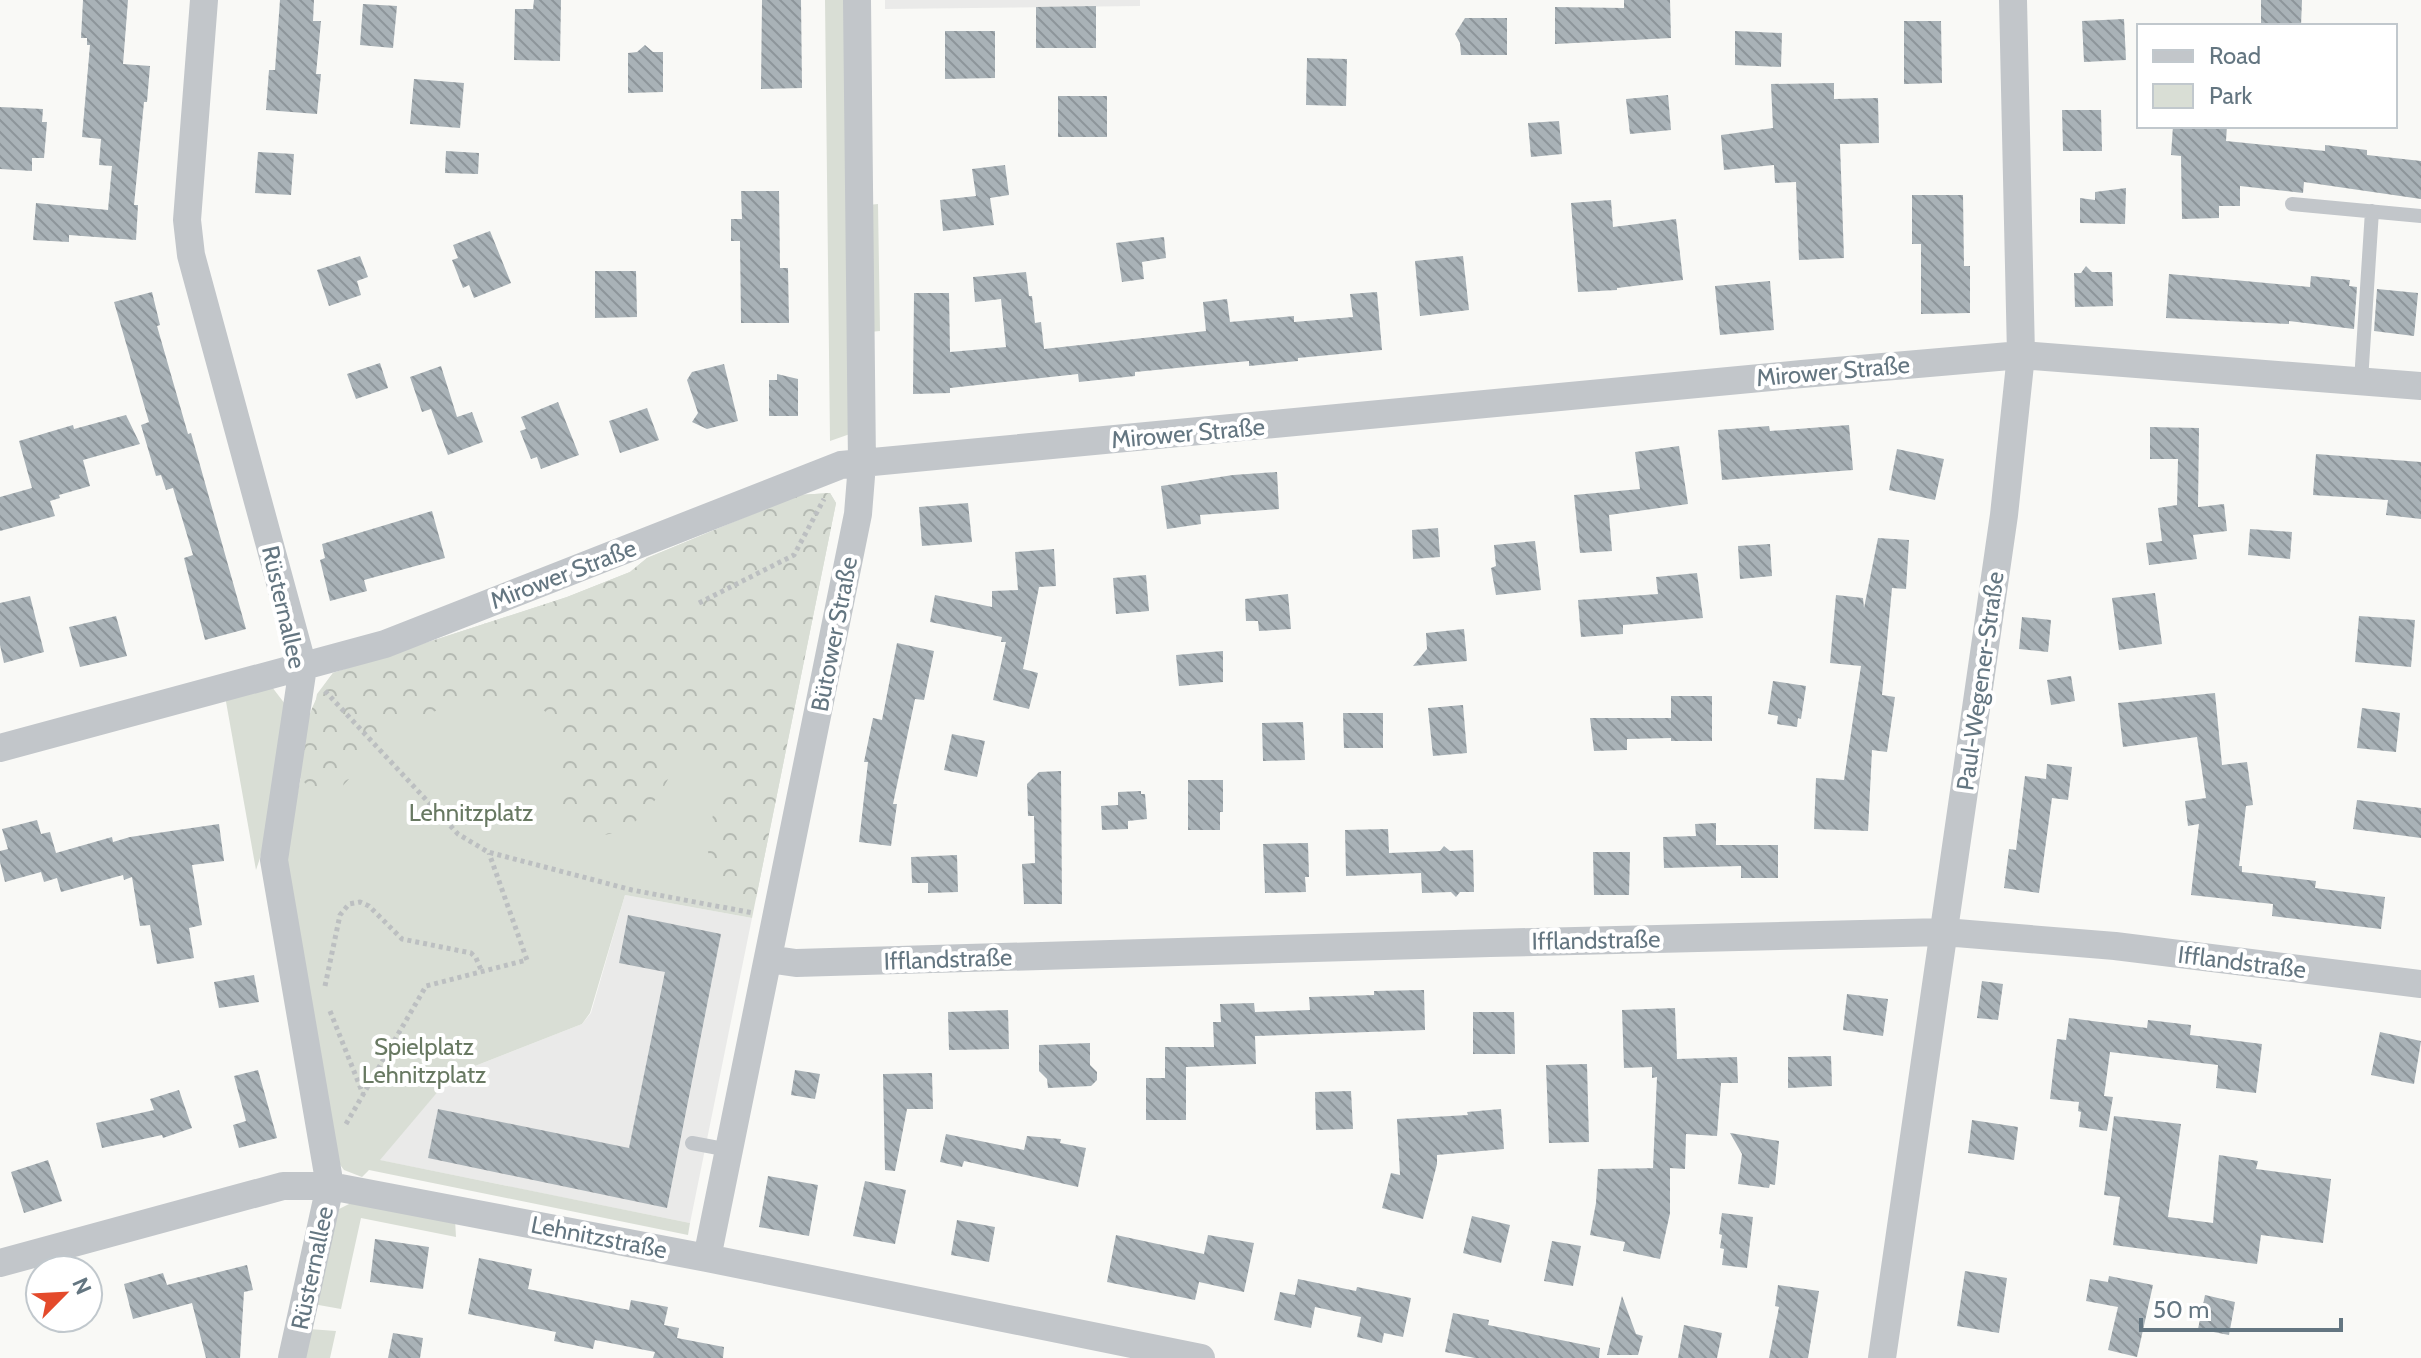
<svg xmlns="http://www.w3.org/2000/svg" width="2421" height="1358" font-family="Cabin,sans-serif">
  <defs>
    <pattern id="forest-crowns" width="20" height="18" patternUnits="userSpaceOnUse" patternTransform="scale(2)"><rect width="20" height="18" fill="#d9ded5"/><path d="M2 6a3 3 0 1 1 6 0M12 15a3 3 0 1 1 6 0" fill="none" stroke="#b4b9b2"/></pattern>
    <pattern id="building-back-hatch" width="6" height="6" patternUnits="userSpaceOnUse" patternTransform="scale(2)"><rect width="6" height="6" fill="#a9b2b7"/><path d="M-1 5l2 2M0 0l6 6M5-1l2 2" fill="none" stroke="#8d959a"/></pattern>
  </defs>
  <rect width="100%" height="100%" fill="#f9f9f6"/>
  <path fill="#eaeae9" d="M885 0H1140V6L885 9Z
    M625 895 752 918 690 1223 379 1160 452 1075 582 1024 591 1013Z"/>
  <path fill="#d9ded5" d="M825 0H844L850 434 830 441Z
    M878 204 880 331 870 332 868 205Z
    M830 493 836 503 752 918 625 895 590 1013 582 1024 452 1075 380 1160 690 1223 688 1235 369 1170 362 1177 344 1170 335 1158 285 858 317 694 333 673 567 597 630 572 647 558 799 495Z
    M272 687 285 704 263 849 256 870 225 696Z
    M353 1202 455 1219 456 1237 361 1218 341 1309 313 1304 337 1210Z
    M309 1329 336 1331 330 1358H302Z"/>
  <path fill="url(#forest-crowns)" d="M830 493 836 503 756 898 734 896 714 881 707 847 719 782 717 772 707 756 683 753C666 781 651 819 618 831 609 835 597 836 587 838L562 816 556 719 533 703 482 708 456 705 438 710 397 727 338 791 314 792 298 776C305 732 305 709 333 673L567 597 630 572 647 558 799 495Z"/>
  <path fill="url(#building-back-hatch)" d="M83 0H128L123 64 150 66 147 102H144L134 205H138L136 240 69 235V242L33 240 36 203 108 210 112 166 99 165 101 139 82 137 90 45H87V38H81Z
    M280 0H314L313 21H321L316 74H321L317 114 266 110 269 70H275Z
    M534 0H561L560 61 514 60 515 9H533Z
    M762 0H801L802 88 761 89Z
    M1624 0H1670L1671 38 1555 44V7L1624 8Z
    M2261 0H2302L2301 26H2261Z
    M363 4 397 6 393 48 360 45Z
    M1096 6V48H1036V7Z
    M1465 18H1507V55H1461L1460 43 1455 34Z
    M2124 19 2126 60 2084 62 2082 21Z
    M1904 21H1941L1942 83 1904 84Z
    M945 31H995V78L945 79Z
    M1735 31 1782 33 1781 67 1735 65Z
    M645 45 653 52H663V92L628 93V53L637 52Z
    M1307 58 1347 59 1346 106 1306 105Z
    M414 79 464 83 460 128 410 124Z
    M1834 83V99L1878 98 1879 143 1840 144 1844 258 1799 260 1796 182 1775 183 1774 165 1724 170 1721 135 1773 128 1771 84Z
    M1668 95 1671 130 1630 134 1626 99Z
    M1058 96H1107V137H1058Z
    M0 107 43 109 42 122H47L44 158H32V171L0 169Z
    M2062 110H2101L2102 151H2063Z
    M1559 121 1562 154 1531 157 1528 123Z
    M2173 126H2227L2226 141 2325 151V145L2367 150V155L2421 161V199L2304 182 2303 193 2240 186V206H2219V218L2182 219 2181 156 2171 155Z
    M446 151 479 153 478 174 445 173Z
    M258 152 294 154 291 195 255 193Z
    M1005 165 1009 195 990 198 994 225 943 231 940 200 976 196 972 169Z
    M2126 188 2125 224 2080 223V198L2095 200V192Z
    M741 191H779L780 268H788L789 323H741L740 241H731V219H742Z
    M1912 195H1963L1964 266H1970V313L1921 314V244H1912Z
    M1611 200 1613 227 1676 219 1683 280 1617 288V290L1578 292 1571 203Z
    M490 231 511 283 474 298 469 285 463 288 452 260 458 258 453 245Z
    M1164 237 1166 258 1142 262 1144 279 1122 282 1116 243Z
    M360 256 368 277 357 281 361 295 329 306 317 270Z
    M1463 256 1469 310 1420 316 1415 261Z
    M2086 266 2092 272H2112L2113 306 2075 307 2074 273H2081Z
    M595 271H636L637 317 595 318Z
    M1026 272 1029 296H1032L1035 323 1041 322 1044 349 1206 331 1203 302 1227 299 1230 322 1294 316V322L1353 317 1350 294 1377 292 1382 350 1298 358V361L1249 366V361L1135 372V376L1079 382 1078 374 950 388V393L913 394 914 293H949L950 352 1006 347 1001 299 975 302 973 277Z
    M2169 274 2310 287 2311 276 2350 280 2349 286 2357 287 2354 329 2289 321V324L2166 318Z
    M1770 281 1774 330 1720 335 1715 286Z
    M2377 289 2418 293 2414 336 2374 331Z
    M152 292 160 325 157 326 188 434 191 433 246 629 205 640 184 558 193 555 173 488 166 490 161 475 156 476 141 425 149 422 114 302Z
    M380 363 388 388 356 399 347 374Z
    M724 364 738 421 707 429 692 422 698 413 687 380 692 372Z
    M441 366 457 417 472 412 483 442 448 455 431 409 422 412 410 377Z
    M777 374 798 379V416H769V380H777Z
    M558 402 579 455 541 469 537 457 531 459 520 431 526 429 521 417Z
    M647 408 659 440 620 453 609 421Z
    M126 415 140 444 83 460 90 486 59 495 60 498 50 501 55 516 0 531V497L32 488 19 441 73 425 74 429Z
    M1849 425 1853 470 1722 480 1718 430 1769 426 1770 431Z
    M2150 427 2199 428 2198 507 2224 504 2227 531 2193 535 2197 559 2149 565 2146 543 2162 541 2158 508 2177 505 2178 459H2150Z
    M1679 446 1688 504 1609 515 1612 551 1580 553 1574 495 1640 489 1635 452Z
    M1897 449 1944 459 1935 500 1889 490Z
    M2316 454 2421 462V519L2386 515 2388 500 2313 495Z
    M1277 472 1279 509 1200 515 1201 524 1167 529 1161 486 1233 475Z
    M968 503 972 542 922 546 919 507Z
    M432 511 445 558 364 580 367 591 330 601 320 560 325 558 322 544Z
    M1438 528 1440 557 1413 559 1412 530Z
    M2250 529 2292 532 2290 559 2248 555Z
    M1878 538 1909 540 1906 589 1892 588 1882 695 1895 697 1887 752 1872 750 1868 831 1814 829 1816 778 1844 780 1861 666 1830 663 1836 595 1863 598 1864 608Z
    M1535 541 1541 590 1496 595 1491 568 1496 566 1494 545Z
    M1770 544 1772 576 1740 579 1738 546Z
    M1054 549 1056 586 1039 587 1023 669 1038 673 1029 709 993 700 1006 642H1001L1002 637 930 622 935 595 992 607V591L1018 590 1015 552Z
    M1697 573 1703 618 1623 625V634L1581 637 1578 600 1658 594 1656 577Z
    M1146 575 1149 611 1116 614 1113 578Z
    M2155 593 2162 644 2119 650 2112 598Z
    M1288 594 1291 629 1259 631 1258 621H1246L1245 599Z
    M30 596 44 652 4 663 0 645V603Z
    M116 616 127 656 80 667 69 627Z
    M2359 616 2415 620 2411 667 2355 662Z
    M2022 617 2051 620 2048 652 2019 649Z
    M1464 629 1467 661 1413 666 1427 649 1426 633Z
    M897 643 934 651 924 700 915 699 893 804H897L891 846 859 842 868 762H864L873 718 882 720Z
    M1223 651V682L1179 686 1176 655Z
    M2071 676 2075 701 2051 705 2047 680Z
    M1773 681 1806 686 1801 719 1798 718 1797 727 1777 724 1778 716 1768 714Z
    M2215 693 2222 765 2247 762 2253 805 2246 806 2239 866H2242V872L2316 881 2315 888 2385 897 2381 929 2272 916 2273 904 2191 895 2199 824 2188 826 2185 801 2206 798 2197 737 2123 747 2118 703Z
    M1671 696H1712V741H1671V738L1627 739V750L1594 751 1590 718H1671Z
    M1463 705 1467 753 1433 756 1428 708Z
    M2362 708 2400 713 2396 752 2357 748Z
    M1343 713H1383V748H1344Z
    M1303 722 1305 760 1263 761 1262 723Z
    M952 734 985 741 977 777 944 770Z
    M2047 764 2072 767 2068 800 2052 798 2039 893 2004 888 2009 849 2016 850 2025 776 2046 779Z
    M1061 771 1062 904H1024L1022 864 1035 863 1034 816H1028L1027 784 1039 772Z
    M1188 780H1223V812H1220V830H1188Z
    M1141 791V794H1145L1147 819 1128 821V829L1102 830 1101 806 1118 805V792Z
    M2357 800 2421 808V838L2353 829Z
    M37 820 41 834 50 832 56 853 112 837 113 842 130 837 219 824 224 861 192 865 202 925 189 928 194 958 157 964 150 925 140 926 132 877 124 880 123 875 61 892 57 878 44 882 41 872 5 882 0 862V851L8 849 2 829Z
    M1716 823V845H1778V878H1741V866L1664 868 1663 837 1696 836 1695 824Z
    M1388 829 1389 853 1440 851 1444 846 1450 851 1473 850 1474 892H1460L1456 897 1451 892 1422 893 1421 873 1346 876 1345 830Z
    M1308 843 1309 877H1305L1306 892 1265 893 1263 844Z
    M1593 852H1630L1629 895H1594Z
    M957 855 958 892 928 893V883H912L911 857Z
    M628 915 721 934 667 1208 428 1158 438 1109 629 1148 665 972 619 963Z
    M254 975 259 1002 219 1008 214 982Z
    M1982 981 2003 984 1998 1020 1977 1018Z
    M1424 990 1425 1030 1255 1036 1256 1064 1186 1067V1120H1146V1078H1165V1047H1214L1213 1022H1221L1220 1004 1254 1003 1255 1012 1310 1010 1309 997 1374 995V991Z
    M1847 994 1888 999 1883 1036 1843 1030Z
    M1675 1008 1677 1059 1737 1057 1738 1083H1721L1717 1136 1686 1134 1685 1169 1670 1168V1213L1660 1259 1623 1251 1625 1242 1590 1235 1596 1203 1598 1169 1660 1168H1653L1657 1077 1652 1078V1067L1624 1068 1622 1010Z
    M1008 1010 1009 1049 949 1050 948 1012Z
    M1473 1012H1514L1515 1054H1473Z
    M2069 1018 2147 1028 2148 1020 2191 1025 2190 1035 2262 1044 2256 1093 2216 1088 2218 1065 2110 1052 2104 1096 2113 1097 2107 1131 2079 1127 2081 1112 2078 1111 2079 1102 2050 1099 2057 1039 2066 1040Z
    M2380 1032 2421 1041 2414 1084 2371 1075Z
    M1090 1043V1065L1097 1072V1080L1091 1086 1048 1088 1047 1079 1039 1071V1045Z
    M1831 1056 1832 1086 1788 1088V1057Z
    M1587 1064 1589 1142 1549 1143 1546 1065Z
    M258 1070 277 1138 239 1148 233 1125 246 1121 234 1076Z
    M795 1070 820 1074 815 1099 791 1095Z
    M932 1073 933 1109H907L895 1171 885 1170 883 1074Z
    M179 1090 192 1128 163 1138 162 1135 102 1148 96 1123 154 1110 150 1099Z
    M1351 1091 1353 1129 1316 1130 1315 1092Z
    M1501 1109 1504 1149 1437 1155V1164L1423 1219 1382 1208 1391 1173 1400 1175 1397 1119 1468 1115 1467 1112Z
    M2114 1116 2181 1124 2168 1217 2213 1223 2219 1155 2258 1161 2256 1169 2331 1179 2323 1243 2261 1235 2257 1264 2113 1245 2120 1197 2104 1195Z
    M1972 1120 2018 1127 2014 1160 1968 1153Z
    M1730 1133 1779 1141 1775 1185 1770 1184 1769 1188 1738 1184 1742 1154Z
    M946 1134 1024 1150 1027 1136 1061 1139 1060 1143 1086 1148 1078 1187 964 1161 962 1167 940 1162Z
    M48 1160 62 1201 24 1213 11 1172Z
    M768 1176 818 1185 809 1236 759 1227Z
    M865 1181 906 1190 895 1244 853 1236Z
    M1722 1213 1753 1217 1747 1268 1722 1265 1724 1249 1720 1248 1722 1235 1719 1234Z
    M1472 1216 1510 1225 1501 1263 1463 1253Z
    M957 1220 995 1227 989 1262 951 1255Z
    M1116 1235 1204 1254 1208 1235 1254 1243 1244 1292 1199 1282 1195 1300 1107 1282Z
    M375 1239 429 1247 423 1289 370 1282Z
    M1552 1241 1581 1246 1573 1286 1544 1281Z
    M479 1258 532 1269 528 1289 629 1310 631 1300 668 1307 664 1325 679 1328 677 1338 724 1347 723 1358H653L655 1352 595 1340 593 1349 554 1341 556 1332 468 1314Z
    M247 1265 253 1290 244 1292 240 1358H206L192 1303 133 1319 124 1284 163 1273 167 1285Z
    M1965 1271 2007 1278 1999 1333 1957 1326Z
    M2109 1276 2153 1285 2137 1357 2108 1350 2118 1307 2086 1301 2090 1279 2108 1282Z
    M1298 1279 1356 1291 1357 1287 1411 1298 1403 1337 1384 1333 1382 1343 1357 1337 1361 1317 1315 1307 1311 1328 1274 1320 1280 1292 1295 1295Z
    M1778 1285 1819 1291 1808 1358H1769L1779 1307 1775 1306Z
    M2205 1295 2235 1302 2229 1335 2198 1329Z
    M1622 1296 1636 1334 1643 1336 1638 1355H1607Z
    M1453 1313 1489 1320 1488 1325 1600 1348 1599 1358H1475L1445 1352Z
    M1684 1325 1722 1333 1717 1358H1678Z
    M393 1333 423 1338 420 1358H388Z"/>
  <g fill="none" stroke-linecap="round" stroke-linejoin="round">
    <path stroke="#bcbfc1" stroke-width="5" stroke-dasharray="4 4" stroke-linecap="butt" d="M699 603 794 555 824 499
      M325 691 458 834 488 852 632 890 753 913
      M325 986 340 915 349 904 360 902 369 906 402 939 471 953 476 958 482 972
      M330 1011 363 1094
      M346 1124 426 986 527 960 489 853"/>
    <path stroke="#c2c6ca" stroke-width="14" d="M2292 204 2421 216
      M2361 381 2372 211
      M692 1143 729 1150"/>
    <path stroke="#c2c6ca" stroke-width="28" d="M204 0 187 220 191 255 303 667 274 860 330 1186 292 1358
      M0 748 385 644 841 465 1802 374 2021 355 2421 386
      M768 959 796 963 1490 943 1944 932 2115 946 2421 984
      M707 1258 858 514 862 464 857 0
      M0 1263 283 1186H330L707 1258 1201 1358
      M1882 1358 2004 515 2021 355 2013 0"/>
  </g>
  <g text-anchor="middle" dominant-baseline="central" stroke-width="8" stroke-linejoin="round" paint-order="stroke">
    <g font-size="24" fill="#647681" stroke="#fff">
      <text transform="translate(1833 371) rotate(-5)">Mirower Straße</text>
      <text transform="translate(1188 433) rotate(-5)">Mirower Straße</text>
      <text transform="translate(563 574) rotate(-21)">Mirower Straße</text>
      <text transform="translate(284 607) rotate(77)">Rüsternallee</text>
      <text transform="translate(834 634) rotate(-79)">Bütower Straße</text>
      <text transform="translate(1980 681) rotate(-82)">Paul-Wegener-Straße</text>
      <text transform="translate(1596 940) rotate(-1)">Ifflandstraße</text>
      <text transform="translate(948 959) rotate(-2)">Ifflandstraße</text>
      <text transform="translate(2242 962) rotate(7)">Ifflandstraße</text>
      <text transform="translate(599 1237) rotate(11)">Lehnitzstraße</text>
      <text transform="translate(312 1268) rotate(-78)">Rüsternallee</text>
    </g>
    <g font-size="24" fill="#687962" stroke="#fff">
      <text x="471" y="812">Lehnitzplatz</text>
      <text x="424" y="1046">Spielplatz<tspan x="424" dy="28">Lehnitzplatz</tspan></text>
    </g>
  </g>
  <rect x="2137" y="24" width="260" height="104" fill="#ffffff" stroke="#c1c8cd" stroke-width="2"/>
  <rect x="2153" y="50" width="40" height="12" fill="#c2c6ca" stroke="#c1c8cd" stroke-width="2"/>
  <text x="2209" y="64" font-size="24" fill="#647681">Road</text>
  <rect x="2153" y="84" width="40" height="24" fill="#d9ded5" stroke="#c1c8cd" stroke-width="2"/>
  <text x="2209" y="104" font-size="24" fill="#647681">Park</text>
  <g transform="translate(64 1294) rotate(66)"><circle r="38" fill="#ffffff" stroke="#c1c8cd" stroke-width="2"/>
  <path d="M0-6L14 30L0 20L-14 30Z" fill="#e44a2b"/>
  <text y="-12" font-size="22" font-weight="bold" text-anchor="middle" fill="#647681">N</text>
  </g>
  <path d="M2141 1318v12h200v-12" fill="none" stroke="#647681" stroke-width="4"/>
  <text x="2153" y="1318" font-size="24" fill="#647681" stroke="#ffffff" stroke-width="6" paint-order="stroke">50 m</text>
</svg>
